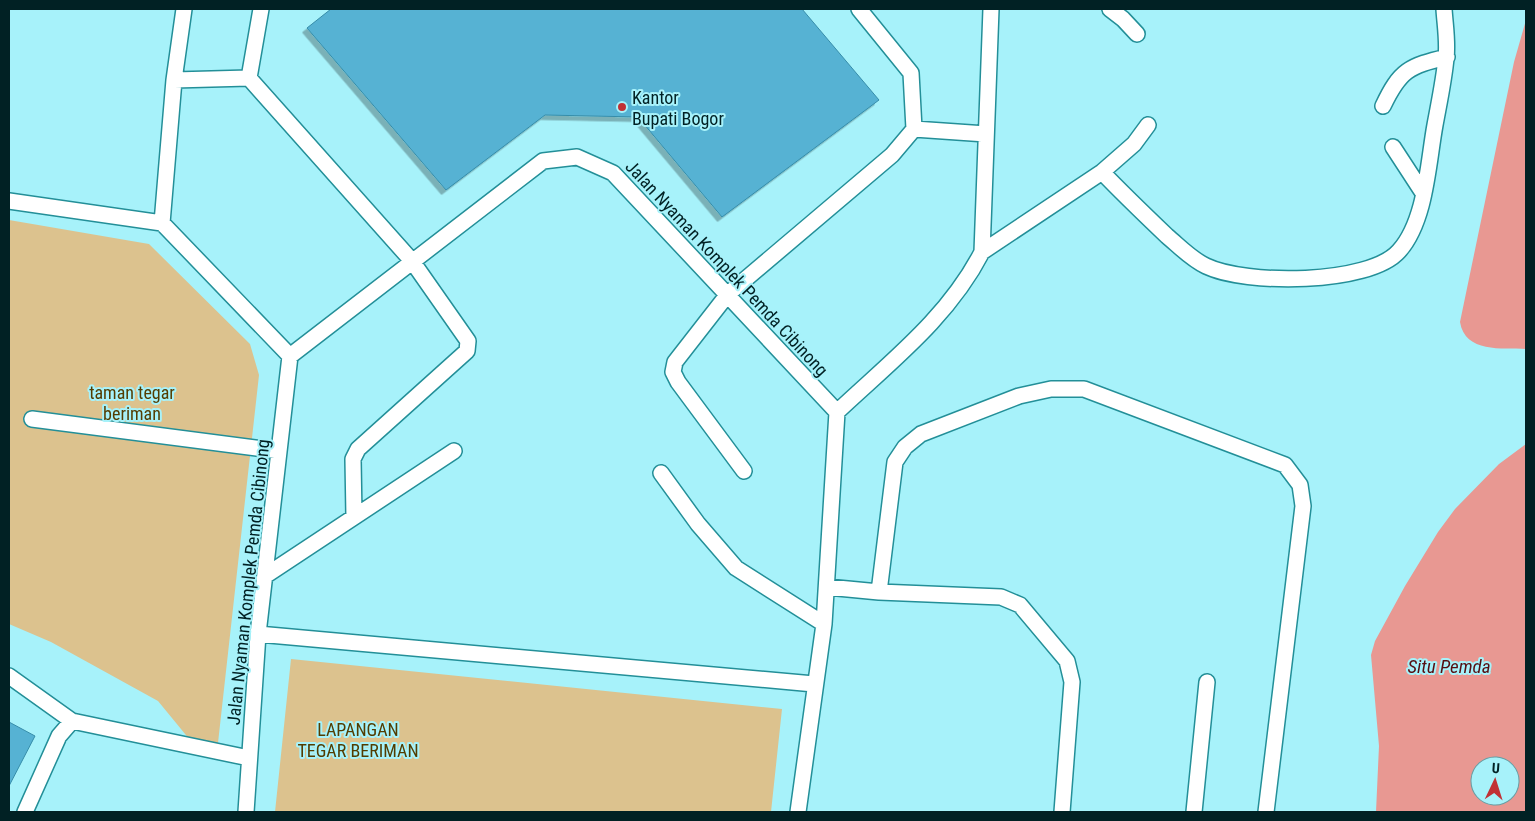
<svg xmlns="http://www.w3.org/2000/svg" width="1535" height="821" font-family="'Roboto Condensed',sans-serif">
  <defs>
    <filter id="shadow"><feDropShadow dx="-4.5" dy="4.5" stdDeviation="0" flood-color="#0004"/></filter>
  </defs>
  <rect width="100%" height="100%" fill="#a7f2fa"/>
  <path fill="#dcc28e" d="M9 220 149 244 250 344 259 375 218 743 190 740 158 701 51 642 9 624Z
    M291 659 782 709 771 812H275Z"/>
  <path fill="#e89892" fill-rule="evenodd" d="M1526 20V349C1502 348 1465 353 1460 322L1514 62Z
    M1526 444V812H1376L1379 746 1371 655 1375 641 1405 586 1438 532 1455 509 1499 464ZM1480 766H1510V796H1480Z"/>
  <path fill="#57b2d3" stroke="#368daa" filter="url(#shadow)" d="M331 9H802L879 100 722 217 638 117 545 115 446 190 307 28Z
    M9 722 35 736 9 786Z"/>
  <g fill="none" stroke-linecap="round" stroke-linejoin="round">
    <defs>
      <path id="service" d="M184 9 174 80 162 223 290 356
        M261 9 249 78 412 261 468 341 467 351 358 449 353 459 354 517
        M1110 9 1123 19 1137 34
        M174 80 249 78
        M1383 106C1400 70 1409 66 1447 57
        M914 129 986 134
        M1393 147 1423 193
        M1102 172C1123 194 1145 215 1167 236 1179 246 1191 259 1206 266 1245 285 1369 285 1399 251 1426 221 1428 163 1435 125 1439 103 1444 80 1446 58 1448 42 1445 25 1444 9
        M9 201 162 223
        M982 252 1102 172 1134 144 1148 125
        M32 419 279 451
        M744 471 678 382 673 372 675 362 728 294 892 155 914 129 911 73 859 9
        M661 473 698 524 736 568 824 624
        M265 576 454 451
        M827 587 879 592 1001 597 1020 605 1067 661 1072 682 1062 812
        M879 592 895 462 905 447 921 434 1019 396 1051 389H1084L1285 465 1300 485 1303 506 1266 812
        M258 634 814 684
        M9 676 72 721
        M25 812 59 736 72 721 249 758
        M246 812 258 634 290 356 543 161 577 157 613 173 837 412
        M798 812 824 624 837 412C890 362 948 318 982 252L991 9
        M1194 812 1207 682"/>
    </defs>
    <use href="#service" stroke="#238f98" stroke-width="18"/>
    <use href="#service" stroke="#fff" stroke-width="15"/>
  </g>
  <circle fill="#c13135" stroke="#a7f2fa" stroke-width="2" cx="622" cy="107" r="5"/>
  <g text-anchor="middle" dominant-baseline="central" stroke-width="4" stroke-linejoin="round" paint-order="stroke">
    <g font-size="18" fill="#012124" stroke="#a7f2fa" text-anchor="start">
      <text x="632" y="97">Kantor<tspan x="632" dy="21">Bupati Bogor</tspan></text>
    </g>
    <g font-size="18" fill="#012124" stroke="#a7f2fa">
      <text transform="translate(727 268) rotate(47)">Jalan Nyaman Komplek Pemda Cibinong</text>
      <text transform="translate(248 582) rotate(-84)">Jalan Nyaman Komplek Pemda Cibinong</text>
    </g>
    <g font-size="18" fill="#533c00" stroke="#a7f2fa">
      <text x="132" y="392">taman tegar<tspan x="132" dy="21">beriman</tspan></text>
      <text x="358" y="729">LAPANGAN<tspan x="358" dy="21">TEGAR BERIMAN</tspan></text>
    </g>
    <g font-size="19" font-style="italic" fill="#550e11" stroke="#a7f2fa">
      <text x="1449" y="666">Situ Pemda</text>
    </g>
  </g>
  <rect width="1535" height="821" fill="none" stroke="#012124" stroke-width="20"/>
  <g transform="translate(1495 781) rotate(4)"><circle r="24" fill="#a7f2fa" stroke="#659ea4"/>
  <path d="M0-4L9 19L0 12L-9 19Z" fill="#c13135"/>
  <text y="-8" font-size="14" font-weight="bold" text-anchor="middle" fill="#012124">U</text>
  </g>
</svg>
